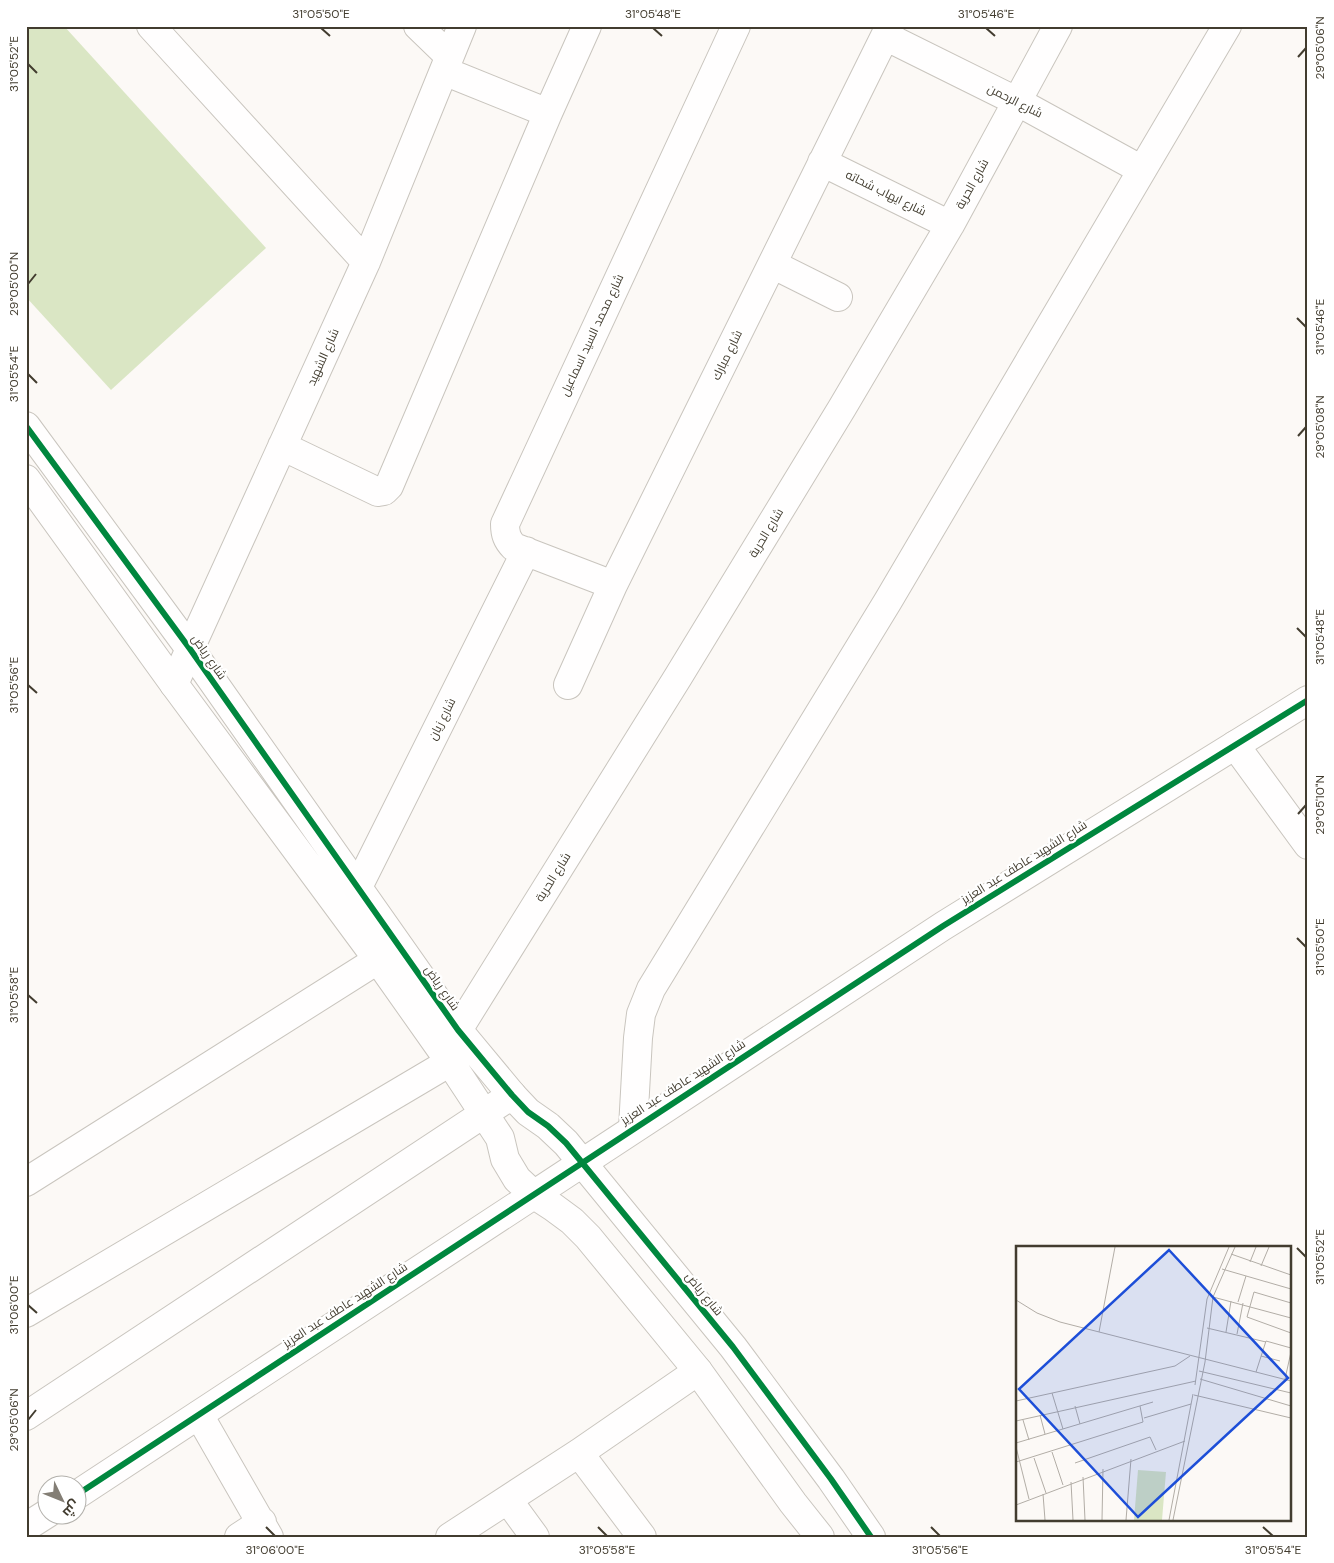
<svg xmlns="http://www.w3.org/2000/svg" width="1334" height="1563" font-family="'DM Sans',Cairo,sans-serif">
  <rect width="100%" height="100%" fill="#fcf9f6"/>
  <path fill="#dae6c4" d="M26 26H64L266 248 111 390 26 297Z"/>
  <g fill="none" stroke-linecap="round" stroke-linejoin="round">
    <defs>
      <path id="minor" d="M151 26 366 262
        M418 26 449 56
        M885 36 1018 102 1142 170
        M444 71 548 113
        M822 162 950 225
        M772 264 838 297
        M282 446 378 492 384 491 389 486 548 113 587 26
        M613 585 514 547C507 540 505 534 505 524L736 26
        M174 684 366 262 462 26
        M568 685 613 585 890 26
        M1235 745 1308 845
        M358 887 526 551
        M458 1030 678 677 842 408 950 225 1058 26
        M633 1128 638 1038 641 1014 651 989 888 601 1227 26
        M26 1182 398 947
        M26 1313 450 1062
        M199 1415 269 1537
        M26 1416 512 1095
        M579 1453 642 1537
        M508 1500 535 1537
        M239 1537 262 1522
        M450 1537 579 1453 698 1371"/>
      <path id="tertiary" d="M26 426 190 649 458 1030 512 1095 528 1112 548 1126 566 1143 733 1347 831 1479 871 1537
        M26 479 174 684 378 960 450 1062 500 1138 505 1159 517 1179 533 1194 553 1207 572 1221 588 1237 698 1371 793 1503 820 1537
        M78 1494 943 926 1308 700
        M26 1527 48 1513"/>
    </defs>
    <use href="#minor" stroke="#c9c5be" stroke-width="30"/>
    <use href="#tertiary" stroke="#c9c5be" stroke-width="30"/>
    <use href="#minor" stroke="#fffefe" stroke-width="28"/>
    <use href="#tertiary" stroke="#fffefe" stroke-width="28"/>
    <defs>
      <path id="cycleway" d="M26 426 190 649 458 1030 512 1095 528 1112 548 1126 566 1143 733 1347 831 1479 871 1537
        M78 1494 943 926 1308 700"/>
    </defs>
    <use href="#cycleway" stroke="#fff" stroke-width="9"/>
    <use href="#cycleway" stroke="#00873e" stroke-width="6"/>
  </g>
  <path fill="none" stroke="#423c2f" stroke-width="2" d="M321 28 330 36M653 28 662 36M986 28 995 36M1298 57 1306 48M28 64 37 73M28 284 36 274M1297 318 1306 327M28 374 37 383M1298 436 1306 427M1297 628 1306 637M28 685 37 693M1298 814 1306 805M1297 938 1306 947M28 995 37 1003M1297 1248 1306 1257M28 1305 37 1313M28 1420 36 1410M266 1527 275 1536M598 1527 607 1536M931 1527 940 1536M1263 1527 1273 1536"/>
  <g text-anchor="middle" dominant-baseline="central" stroke-width="4.5" stroke-linejoin="round" paint-order="stroke">
    <g font-size="12" fill="#423c2f" stroke="#fff">
      <text transform="translate(1015 101) rotate(27)">شارع الرحمن</text>
      <text transform="translate(972 184) rotate(-61)">شارع الحرية</text>
      <text transform="translate(886 193) rotate(26)">شارع ايهاب شحاته</text>
      <text transform="translate(592 335) rotate(-65)">شارع محمد السيد اسماعيل</text>
      <text transform="translate(727 355) rotate(-64)">شارع مبارك</text>
      <text transform="translate(323 357) rotate(-66)">شارع الشهيد</text>
      <text transform="translate(766 533) rotate(-59)">شارع الحرية</text>
      <text transform="translate(209 657) rotate(55)">شارع رياض</text>
      <text transform="translate(442 719) rotate(-63)">شارع زيان</text>
      <text transform="translate(1024 862) rotate(-32)">شارع الشهيد عاطف عبد العزيز</text>
      <text transform="translate(553 877) rotate(-58)">شارع الحرية</text>
      <text transform="translate(442 988) rotate(55)">شارع رياض</text>
      <text transform="translate(683 1082) rotate(-33)">شارع الشهيد عاطف عبد العزيز</text>
      <text transform="translate(704 1294) rotate(51)">شارع رياض</text>
      <text transform="translate(345 1305) rotate(-33)">شارع الشهيد عاطف عبد العزيز</text>
    </g>
  </g>
  <g transform="translate(1016 1246)">
    <rect width="275" height="275" fill="#fcf9f6"/>
    <path d="M122 224 150 226 146 274H118Z" fill="#dae6c4"/>
    <path fill="none" stroke="#b2ada6" stroke-width="1" d="M215 8 275 29M234 16 240 1M245 20 253 1M206 23 275 43M197 51 275 72M0 54 21 67 44 76 275 135M222 56 230 30M275 57 238 46 231 71 275 87M191 82 250 96M83 86 99 1M210 86 215 55M221 88 227 57M245 110 264 115M183 125 275 147M240 126 250 95 275 102M184 133 275 160M269 133 275 106M179 139 191 53 213 1M36 147 47 183M178 149 275 172M0 155 159 120 174 110M59 160 64 178M24 169 29 188M128 172 175 158M7 174 13 194M0 175 180 135M0 197 137 156M0 201 13 253M36 206 47 239M18 212 30 247M0 216 127 176 124 160M59 217 134 191 140 204M67 231 69 274M55 236 57 274M27 248 29 274M0 259 169 195M86 274 87 223M110 274 115 213M153 274 177 148M157 274 189 116 197 51 219 1"/>
    <path fill="#1d4ed8" fill-opacity="0.15" stroke="#1d4ed8" stroke-width="2.5" d="M153 4 272 132 122 271 3 143Z"/>
    <rect width="275" height="275" fill="none" stroke="#423c2f" stroke-width="2.5"/>
  </g>
  <rect width="1334" height="1563" fill="none" stroke="#ffffff" stroke-width="55"/>
  <g transform="translate(62 1500) rotate(133)"><circle r="24" fill="#ffffff" stroke="#b3b1ac"/>
  <path d="M0-4L9 19L0 12L-9 19Z" fill="#837e75"/>
  <text y="-8" font-size="14" font-weight="bold" text-anchor="middle" fill="#423c2f">ش</text>
  </g>
  <rect x="28" y="28" width="1278" height="1508" fill="none" stroke="#423c2f" stroke-width="2"/>
  <g font-size="12" text-anchor="middle" fill="#423c2f">
    <text x="321" y="18">31°05'50"E</text>
    <text x="653" y="18">31°05'48"E</text>
    <text x="986" y="18">31°05'46"E</text>
    <text transform="translate(1320 48) rotate(-90)" y="4">29°05'06"N</text>
    <text transform="translate(14 64) rotate(-90)" y="4">31°05'52"E</text>
    <text transform="translate(14 284) rotate(-90)" y="4">29°05'00"N</text>
    <text transform="translate(1320 327) rotate(-90)" y="4">31°05'46"E</text>
    <text transform="translate(14 374) rotate(-90)" y="4">31°05'54"E</text>
    <text transform="translate(1320 427) rotate(-90)" y="4">29°05'08"N</text>
    <text transform="translate(1320 637) rotate(-90)" y="4">31°05'48"E</text>
    <text transform="translate(14 685) rotate(-90)" y="4">31°05'56"E</text>
    <text transform="translate(1320 805) rotate(-90)" y="4">29°05'10"N</text>
    <text transform="translate(1320 947) rotate(-90)" y="4">31°05'50"E</text>
    <text transform="translate(14 995) rotate(-90)" y="4">31°05'58"E</text>
    <text transform="translate(1320 1257) rotate(-90)" y="4">31°05'52"E</text>
    <text transform="translate(14 1305) rotate(-90)" y="4">31°06'00"E</text>
    <text transform="translate(14 1420) rotate(-90)" y="4">29°05'06"N</text>
    <text x="275" y="1554">31°06'00"E</text>
    <text x="607" y="1554">31°05'58"E</text>
    <text x="940" y="1554">31°05'56"E</text>
    <text x="1273" y="1554">31°05'54"E</text>
  </g>
</svg>
